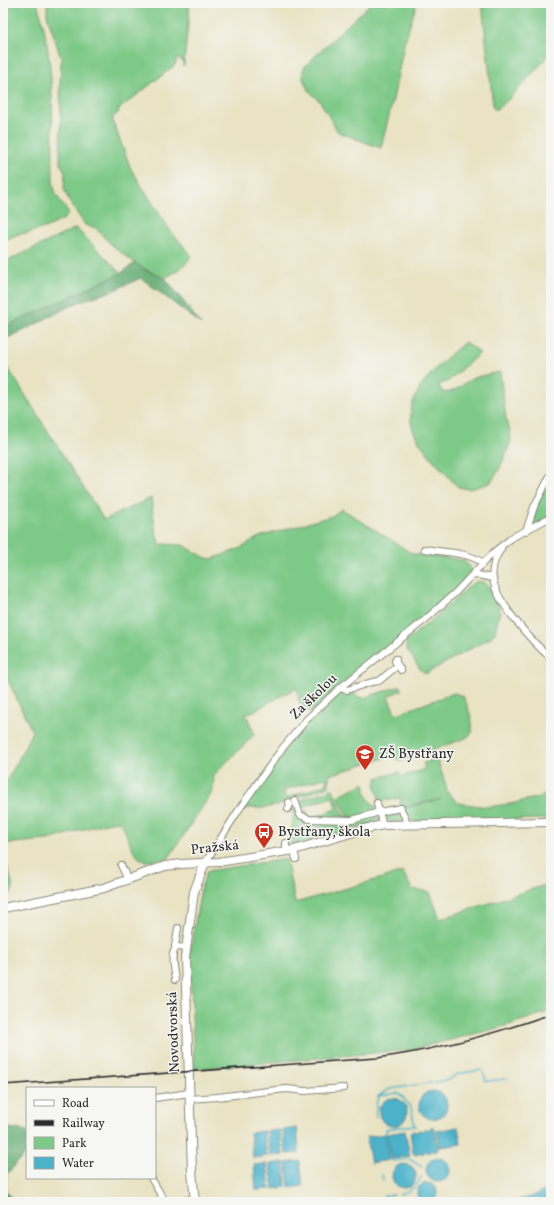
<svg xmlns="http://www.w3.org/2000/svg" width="554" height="1205" font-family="Vollkorn,serif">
  <rect width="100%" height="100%" fill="#f6f6f2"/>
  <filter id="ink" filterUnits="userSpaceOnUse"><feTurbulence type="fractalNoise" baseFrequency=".025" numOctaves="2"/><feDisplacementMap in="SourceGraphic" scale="8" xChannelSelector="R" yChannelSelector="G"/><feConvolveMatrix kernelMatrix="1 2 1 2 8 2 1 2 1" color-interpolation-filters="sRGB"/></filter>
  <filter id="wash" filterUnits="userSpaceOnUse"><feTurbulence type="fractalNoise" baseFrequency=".012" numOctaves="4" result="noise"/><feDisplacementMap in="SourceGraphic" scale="16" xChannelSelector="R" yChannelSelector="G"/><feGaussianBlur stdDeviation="0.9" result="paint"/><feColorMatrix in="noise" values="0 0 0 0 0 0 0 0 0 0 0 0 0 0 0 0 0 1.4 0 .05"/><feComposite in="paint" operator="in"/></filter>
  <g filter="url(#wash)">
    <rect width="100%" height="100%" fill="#e9e3c4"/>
    <path fill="#7dc987" stroke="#547a59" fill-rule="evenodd" d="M3 3H37C56 60 52 122 53 182L56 195 69 213 64 219 50 226 28 233 18 234 3 241Z
      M47 3H190L184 65 183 66V61L177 58 175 65 118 110 119 112 113 117V122L131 169 169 229 191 255C188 266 173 273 165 278 140 270 111 247 95 227H90L85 225 70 203 64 189 65 172 60 163 61 116 60 85 61 58 47 15Z
      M371 3H417L404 44 394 95 381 148 338 132 321 103 309 91 303 79V69L310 61Z
      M482 3H551V53L509 99 497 109H494L493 106Z
      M76 228 121 273 3 328V263Z
      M465 342 480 353 447 382 440 384 439 386 443 392C453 395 463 383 472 379 480 375 491 374 500 372L506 419 510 431 511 441 507 451 499 470 490 483 474 488 469 489 458 487 454 483C441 468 422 450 414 432 398 397 442 362 465 342Z
      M3 360 104 520 151 498 155 527 159 544 183 545 206 558 212 559 239 549 259 537 269 534 332 516 342 509 413 554 464 560 473 572 425 617 310 713 300 703 296 688 246 715 255 734 214 775 213 791 168 859C161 859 153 861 146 861 131 859 128 831 119 821L109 822 48 840 3 844V787L18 761 32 731 3 670Z
      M551 478V515L532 527C528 517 546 488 551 478Z
      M478 581 485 582 488 587 500 609 495 633 490 638 425 674 420 669 406 648V641L440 613 472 584Z
      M401 686 402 690 388 696 395 713 397 714 454 693 463 696C468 706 474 722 472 733L466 738 434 749 447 789 446 790 458 803 488 807 515 803 551 794V819L390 822V820H386L385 816 403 813 402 808 442 799 401 808 400 798 380 802 375 784 377 778 399 772 401 777 425 769 423 763 436 759 432 749 401 761 390 756 370 763 369 762 357 766V767L329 775V786L275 806 262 808H240L281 750 341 687 343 692 353 690 356 696 363 698ZM325 778 327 784 286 798 284 790Z
      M365 783V791L370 802 375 805 376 811 357 817 348 818 339 798V795Z
      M333 789 345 818C333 818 307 823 301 811L305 812 306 810 309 818 336 809 333 797 305 806V808L301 807 299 804 300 801 304 799Z
      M294 804 308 820 375 815 378 817V822L289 847V844L291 843Z
      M3 850 13 887C12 893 9 896 3 898Z
      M286 859 295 903 403 872 412 889 430 892 440 919 551 883V1011L499 1028 409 1050 194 1069 190 952 201 888 207 871Z"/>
    <path fill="#66ad74" stroke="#486c50" d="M135 263 145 270 165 278 201 324 141 278 112 291 84 300 66 308 23 331 3 340V328L121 273Z
      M3 1127 27 1131V1152L7 1174 6 1191 17 1202H3Z"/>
    <path fill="#4bb2ca" stroke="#3b6e7a" d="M419 1105a14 14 0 1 1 28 0a14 14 0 1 1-28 0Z
      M379 1112a14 14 0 1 1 28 0a14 14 0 1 1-28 0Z
      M431 1127H434L435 1129 438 1150 435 1152 432 1150 429 1153 426 1151 423 1154 419 1152 417 1155H415L413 1153 410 1132 413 1131 416 1132 419 1130 422 1131 425 1128 429 1130Z
      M458 1127 461 1144 440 1147 437 1131Z
      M297 1128 299 1153 286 1154 283 1130Z
      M280 1130 283 1155 270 1156 267 1131Z
      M264 1131 267 1156 253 1158 250 1133Z
      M405 1131 410 1156 392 1159 387 1134Z
      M385 1134 389 1160 371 1163 366 1137Z
      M426 1170a12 12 0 1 1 24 0a12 12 0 1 1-24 0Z
      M300 1161 303 1186 289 1188 286 1163Z
      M284 1162 286 1187 273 1189 270 1164Z
      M392 1176a12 12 0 1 1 24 0a12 12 0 1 1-24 0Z
      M267 1164 270 1189 256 1190 254 1165Z
      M417 1193a10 10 0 1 1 20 0a10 10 0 1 1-20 0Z
      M551 1188V1199L540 1202H508L531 1197Z"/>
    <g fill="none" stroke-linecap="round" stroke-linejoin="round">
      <path stroke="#4bb2ca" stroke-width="1.5" d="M378 1096 397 1093 401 1095 411 1108 415 1127
        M376 1117C375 1104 376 1094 390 1089L448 1080 458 1074 480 1070 483 1071 486 1081 507 1079
        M414 1125 386 1129V1132L390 1159 394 1161 409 1159 422 1167
        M382 1175 383 1181
        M400 1194C409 1192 419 1185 421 1177
        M384 1196 393 1195
        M3 1201 17 1202"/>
    </g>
  </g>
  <g filter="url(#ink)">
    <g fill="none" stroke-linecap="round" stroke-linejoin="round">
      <defs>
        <path id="minor" d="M526 531 534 507 551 474
          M424 549C441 552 469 552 483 563
          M501 549C495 557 491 569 493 579 496 602 533 643 551 658
          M471 576 478 575 492 578
          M396 659 395 661 401 670
          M341 687 343 689 347 690 372 682 379 681 397 666
          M295 800 300 815 309 819 352 820 379 812 377 803
          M400 808 405 817 406 824
          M288 809 290 805 289 802
          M383 825 379 812 401 808
          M286 843V851
          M294 850 296 859
          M205 863 240 808 281 750 307 719 341 687 426 619 456 592 483 563 495 551 513 537 551 517
          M121 865 128 880
          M178 928 175 946 177 947 186 948
          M175 980C174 971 169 953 177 947
          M155 1098 189 1093
          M189 1099 217 1097 277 1090 287 1089 305 1091 344 1088
          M151 1178 161 1195 167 1202
          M180 1202 194 1198"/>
        <path id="tertiary" d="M3 908 104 888 165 866 182 864 218 862 294 850 364 829 383 825 551 822
          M195 1202 192 1171 185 957 194 892 205 863"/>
      </defs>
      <use href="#minor" stroke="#8a8778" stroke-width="8"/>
      <use href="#tertiary" stroke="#8a8778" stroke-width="10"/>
      <use href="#minor" stroke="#fff" stroke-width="6"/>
      <use href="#tertiary" stroke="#fff" stroke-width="8"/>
      <path stroke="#2b2b2b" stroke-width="1.5" d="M3 1085 377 1058C437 1050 494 1034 551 1014"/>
    </g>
  </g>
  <defs>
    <symbol id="school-pin" viewBox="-11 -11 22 30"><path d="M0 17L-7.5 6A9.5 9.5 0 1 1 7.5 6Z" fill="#c8321e" stroke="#f6f6f2"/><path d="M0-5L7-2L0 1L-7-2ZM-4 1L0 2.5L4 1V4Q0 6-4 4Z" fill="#fff"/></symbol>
    <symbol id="bus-pin" viewBox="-11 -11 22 30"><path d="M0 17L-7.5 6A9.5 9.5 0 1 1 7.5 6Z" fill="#c8321e" stroke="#f6f6f2"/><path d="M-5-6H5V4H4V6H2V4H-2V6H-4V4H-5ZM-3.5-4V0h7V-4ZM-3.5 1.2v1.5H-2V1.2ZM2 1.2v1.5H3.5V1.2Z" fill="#fff"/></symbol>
  </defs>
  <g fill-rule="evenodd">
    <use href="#school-pin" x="354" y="743" width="22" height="30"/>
    <use href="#bus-pin" x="253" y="821" width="22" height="30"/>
  </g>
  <g text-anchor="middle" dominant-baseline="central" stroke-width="3" stroke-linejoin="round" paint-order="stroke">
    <g font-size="14" fill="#2b2b2b" stroke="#f6f6f2">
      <text transform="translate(314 697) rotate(-44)">Za školou</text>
      <text transform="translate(215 848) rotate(-6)">Pražská</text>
      <text transform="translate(174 1032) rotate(-92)">Novodvorská</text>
    </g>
    <g font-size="14" fill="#2b2b2b" stroke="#f6f6f2" text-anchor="start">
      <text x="379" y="754">ZŠ Bystřany</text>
      <text x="278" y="832">Bystřany, škola</text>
    </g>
  </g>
  <rect width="554" height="1205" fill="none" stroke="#f6f6f2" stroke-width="16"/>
  <rect x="26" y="1087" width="130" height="92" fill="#f6f6f2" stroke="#a5a5a2"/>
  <rect x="34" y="1100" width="20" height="6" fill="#ffffff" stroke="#a5a5a2"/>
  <text x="62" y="1107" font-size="12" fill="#2b2b2b">Road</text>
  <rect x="34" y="1120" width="20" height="6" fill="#2b2b2b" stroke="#a5a5a2"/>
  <text x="62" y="1127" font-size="12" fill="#2b2b2b">Railway</text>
  <rect x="34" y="1137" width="20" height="12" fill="#7dc987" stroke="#a5a5a2"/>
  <text x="62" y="1147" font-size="12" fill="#2b2b2b">Park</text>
  <rect x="34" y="1157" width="20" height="12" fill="#4bb2ca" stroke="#a5a5a2"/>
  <text x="62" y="1167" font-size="12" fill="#2b2b2b">Water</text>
</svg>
